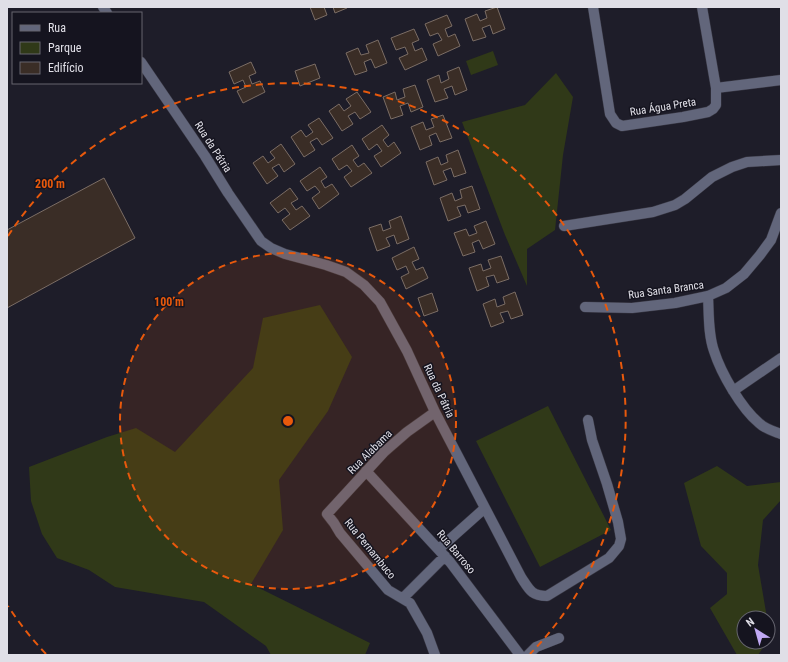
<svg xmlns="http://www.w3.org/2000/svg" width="788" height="662" font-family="'Roboto Condensed',sans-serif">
  <rect width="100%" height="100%" fill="#1e1d29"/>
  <path fill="#303918" d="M493 51 498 65 471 75 466 61Z
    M556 73 573 97 563 155 555 230 527 249V286L505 235 462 122 525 105Z
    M320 305 352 357 328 411 279 480 283 530 251 584 370 643 365 655H271L266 646 204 602 115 587 89 570 57 558 42 534 31 501 29 467 107 437 136 428 175 452 253 368 263 318Z
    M548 406 611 530 540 567 476 441Z
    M717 466 747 486 781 482V500L763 520 758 565 767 618H744V642H767L758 655H737L710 608 727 594V573L701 546 684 483Z"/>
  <path fill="#3a2d26" stroke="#7b6d65" d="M310 7H324L327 15 315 20Z
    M333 7H346L347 8 335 13Z
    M497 7 505 29 493 34 490 25 482 28 486 37 473 41 465 19 477 14 480 21 487 18 485 11Z
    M447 15 452 26 445 29 448 37 455 34 460 46 438 56 433 44 442 40 438 33 430 36 425 24Z
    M414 29 419 40 412 43 415 51 422 48 427 60 405 70 399 58 408 54 405 47 396 50 391 38Z
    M378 40 387 63 375 68 371 59 364 62 367 71 355 75 346 53 358 48 361 55 369 53 366 45Z
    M251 62 256 73 249 76 252 84 260 81 265 92 243 103 237 91 246 87 243 80 234 84 229 72Z
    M315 64 320 78 300 86 295 71Z
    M459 67 467 90 455 95 452 86 444 89 448 98 435 102 427 80 439 75 441 83 449 79 447 72Z
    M415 85 423 107 411 112 408 103 400 106 403 115 391 119 383 97 395 92 397 100 405 97 403 89Z
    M357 92 371 112 360 119 355 112 348 116 353 124 342 131 329 111 339 104 344 111 351 106 346 99Z
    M443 115 452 138 440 142 436 133 429 136 432 145 420 150 411 127 423 122 426 130 434 127 431 119Z
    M319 118 333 138 322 145 317 138 310 142 315 150 304 157 291 137 301 130 306 137 313 132 308 125Z
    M382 125 389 135 383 140 388 147 394 142 401 153 381 167 374 156 382 151 377 144 369 150 362 139Z
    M281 144 295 164 284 172 279 164 272 168 278 176 267 184 253 163 263 156 268 163 275 158 270 152Z
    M352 145 359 156 353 160 358 167 364 163 372 173 351 187 344 177 352 171 347 165 339 170 332 159Z
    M458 150 466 173 454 177 451 168 443 171 447 180 434 185 426 162 438 157 441 165 448 162 446 155Z
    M320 167 327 177 321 181 325 188 332 184 339 194 319 209 312 198 320 192 315 186 307 191 300 181Z
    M104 178 135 238 7 308V230Z
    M472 186 480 209 468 213 465 205 457 207 461 216 448 221 440 198 452 193 455 201 462 198 460 190Z
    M290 188 298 199 291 203 296 210 302 206 310 216 290 230 282 220 290 214 285 208 278 213 270 203Z
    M401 216 409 239 397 244 394 235 386 238 390 246 377 251 369 228 381 224 383 231 391 228 389 221Z
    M486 221 495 244 483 249 479 240 472 243 475 252 463 256 454 233 466 229 469 236 477 233 474 226Z
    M414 247 419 259 412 262 416 270 423 267 428 278 406 289 401 277 409 273 406 266 397 270 392 258Z
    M501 256 509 279 497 283 494 275 486 277 489 286 477 291 469 268 481 264 483 271 491 268 488 260Z
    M515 292 523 315 511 319 508 311 500 313 504 322 491 327 483 304 495 299 497 307 505 304 503 297Z
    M432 293 438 311 424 316 418 298Z"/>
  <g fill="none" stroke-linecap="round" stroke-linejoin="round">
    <defs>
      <path id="minor" d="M103 7 107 13
        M593 7 610 114 616 123 622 126 683 117 708 112 713 109 716 105V88L702 7
        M141 62 205 156 228 193 261 241 271 248 285 254 326 265 346 272 364 285 380 302 407 351 435 412 521 577C529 589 531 596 547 596L609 558 619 546 621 539 618 522 607 484 592 440 588 420
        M716 88 781 80
        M564 226 653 212 675 205 685 199 712 177 732 167 747 162 781 160
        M708 296C709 314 708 334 714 351 721 373 741 408 759 423 765 429 773 431 781 434
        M585 307 632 308 675 303 708 296 726 288 744 274 760 255 771 240 781 213
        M733 391 781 358
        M435 412 407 432 384 452 327 514 334 523 340 533 388 590 410 603 427 633 435 655
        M366 471 450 562 520 655
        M439 549 485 508
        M403 598 445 556
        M528 655 536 647 559 638"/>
    </defs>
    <use href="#minor" stroke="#393844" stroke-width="11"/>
    <use href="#minor" stroke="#62667b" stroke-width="10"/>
  </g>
  <circle cx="288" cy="421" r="168" fill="#e8590c" fill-opacity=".12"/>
  <g fill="none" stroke="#e8590c" stroke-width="2" stroke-dasharray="7 5">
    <circle cx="288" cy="421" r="168"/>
    <path d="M46 654A336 336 0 0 1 8 606M8 236A336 336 0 1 1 530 654"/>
  </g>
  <g text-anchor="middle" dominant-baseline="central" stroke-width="3" stroke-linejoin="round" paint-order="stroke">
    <g font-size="11" fill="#e0dfe7" stroke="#15141f">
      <text transform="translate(663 107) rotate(-9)">Rua Água Preta</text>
      <text transform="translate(213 147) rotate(57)">Rua da Pátria</text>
      <text transform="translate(666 290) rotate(-8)">Rua Santa Branca</text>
      <text transform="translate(439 391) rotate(65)">Rua da Pátria</text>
      <text transform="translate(370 452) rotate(-45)">Rua Alabama</text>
      <text transform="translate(370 549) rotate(51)">Rua Pernambuco</text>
      <text transform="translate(456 552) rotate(50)">Rua Barroso</text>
    </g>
  </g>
  <circle cx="288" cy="421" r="6" fill="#e8590c" stroke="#15141f" stroke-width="2"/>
  <g font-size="12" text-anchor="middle" font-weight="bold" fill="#e8590c" stroke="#15141f" stroke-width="3" stroke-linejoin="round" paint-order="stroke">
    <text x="50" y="188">200 m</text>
    <text x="169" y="306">100 m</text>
  </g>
  <rect width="788" height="662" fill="none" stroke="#e0dfe7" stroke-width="16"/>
  <rect x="12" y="12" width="130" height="72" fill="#15141f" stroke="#66656f"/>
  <rect x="20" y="25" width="20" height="6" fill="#62667b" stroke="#66656f"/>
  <text x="48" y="32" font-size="12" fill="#e0dfe7">Rua</text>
  <rect x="20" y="42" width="20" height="12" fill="#303918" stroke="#66656f"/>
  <text x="48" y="52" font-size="12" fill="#e0dfe7">Parque</text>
  <rect x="20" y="62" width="20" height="12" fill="#3a2d26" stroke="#66656f"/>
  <text x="48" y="72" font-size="12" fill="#e0dfe7">Edifício</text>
  <g transform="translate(756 630) rotate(323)"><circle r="19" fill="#15141f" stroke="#66656f"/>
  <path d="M0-3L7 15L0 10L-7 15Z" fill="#c0a8f3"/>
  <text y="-6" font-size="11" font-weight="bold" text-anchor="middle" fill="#e0dfe7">N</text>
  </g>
</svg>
